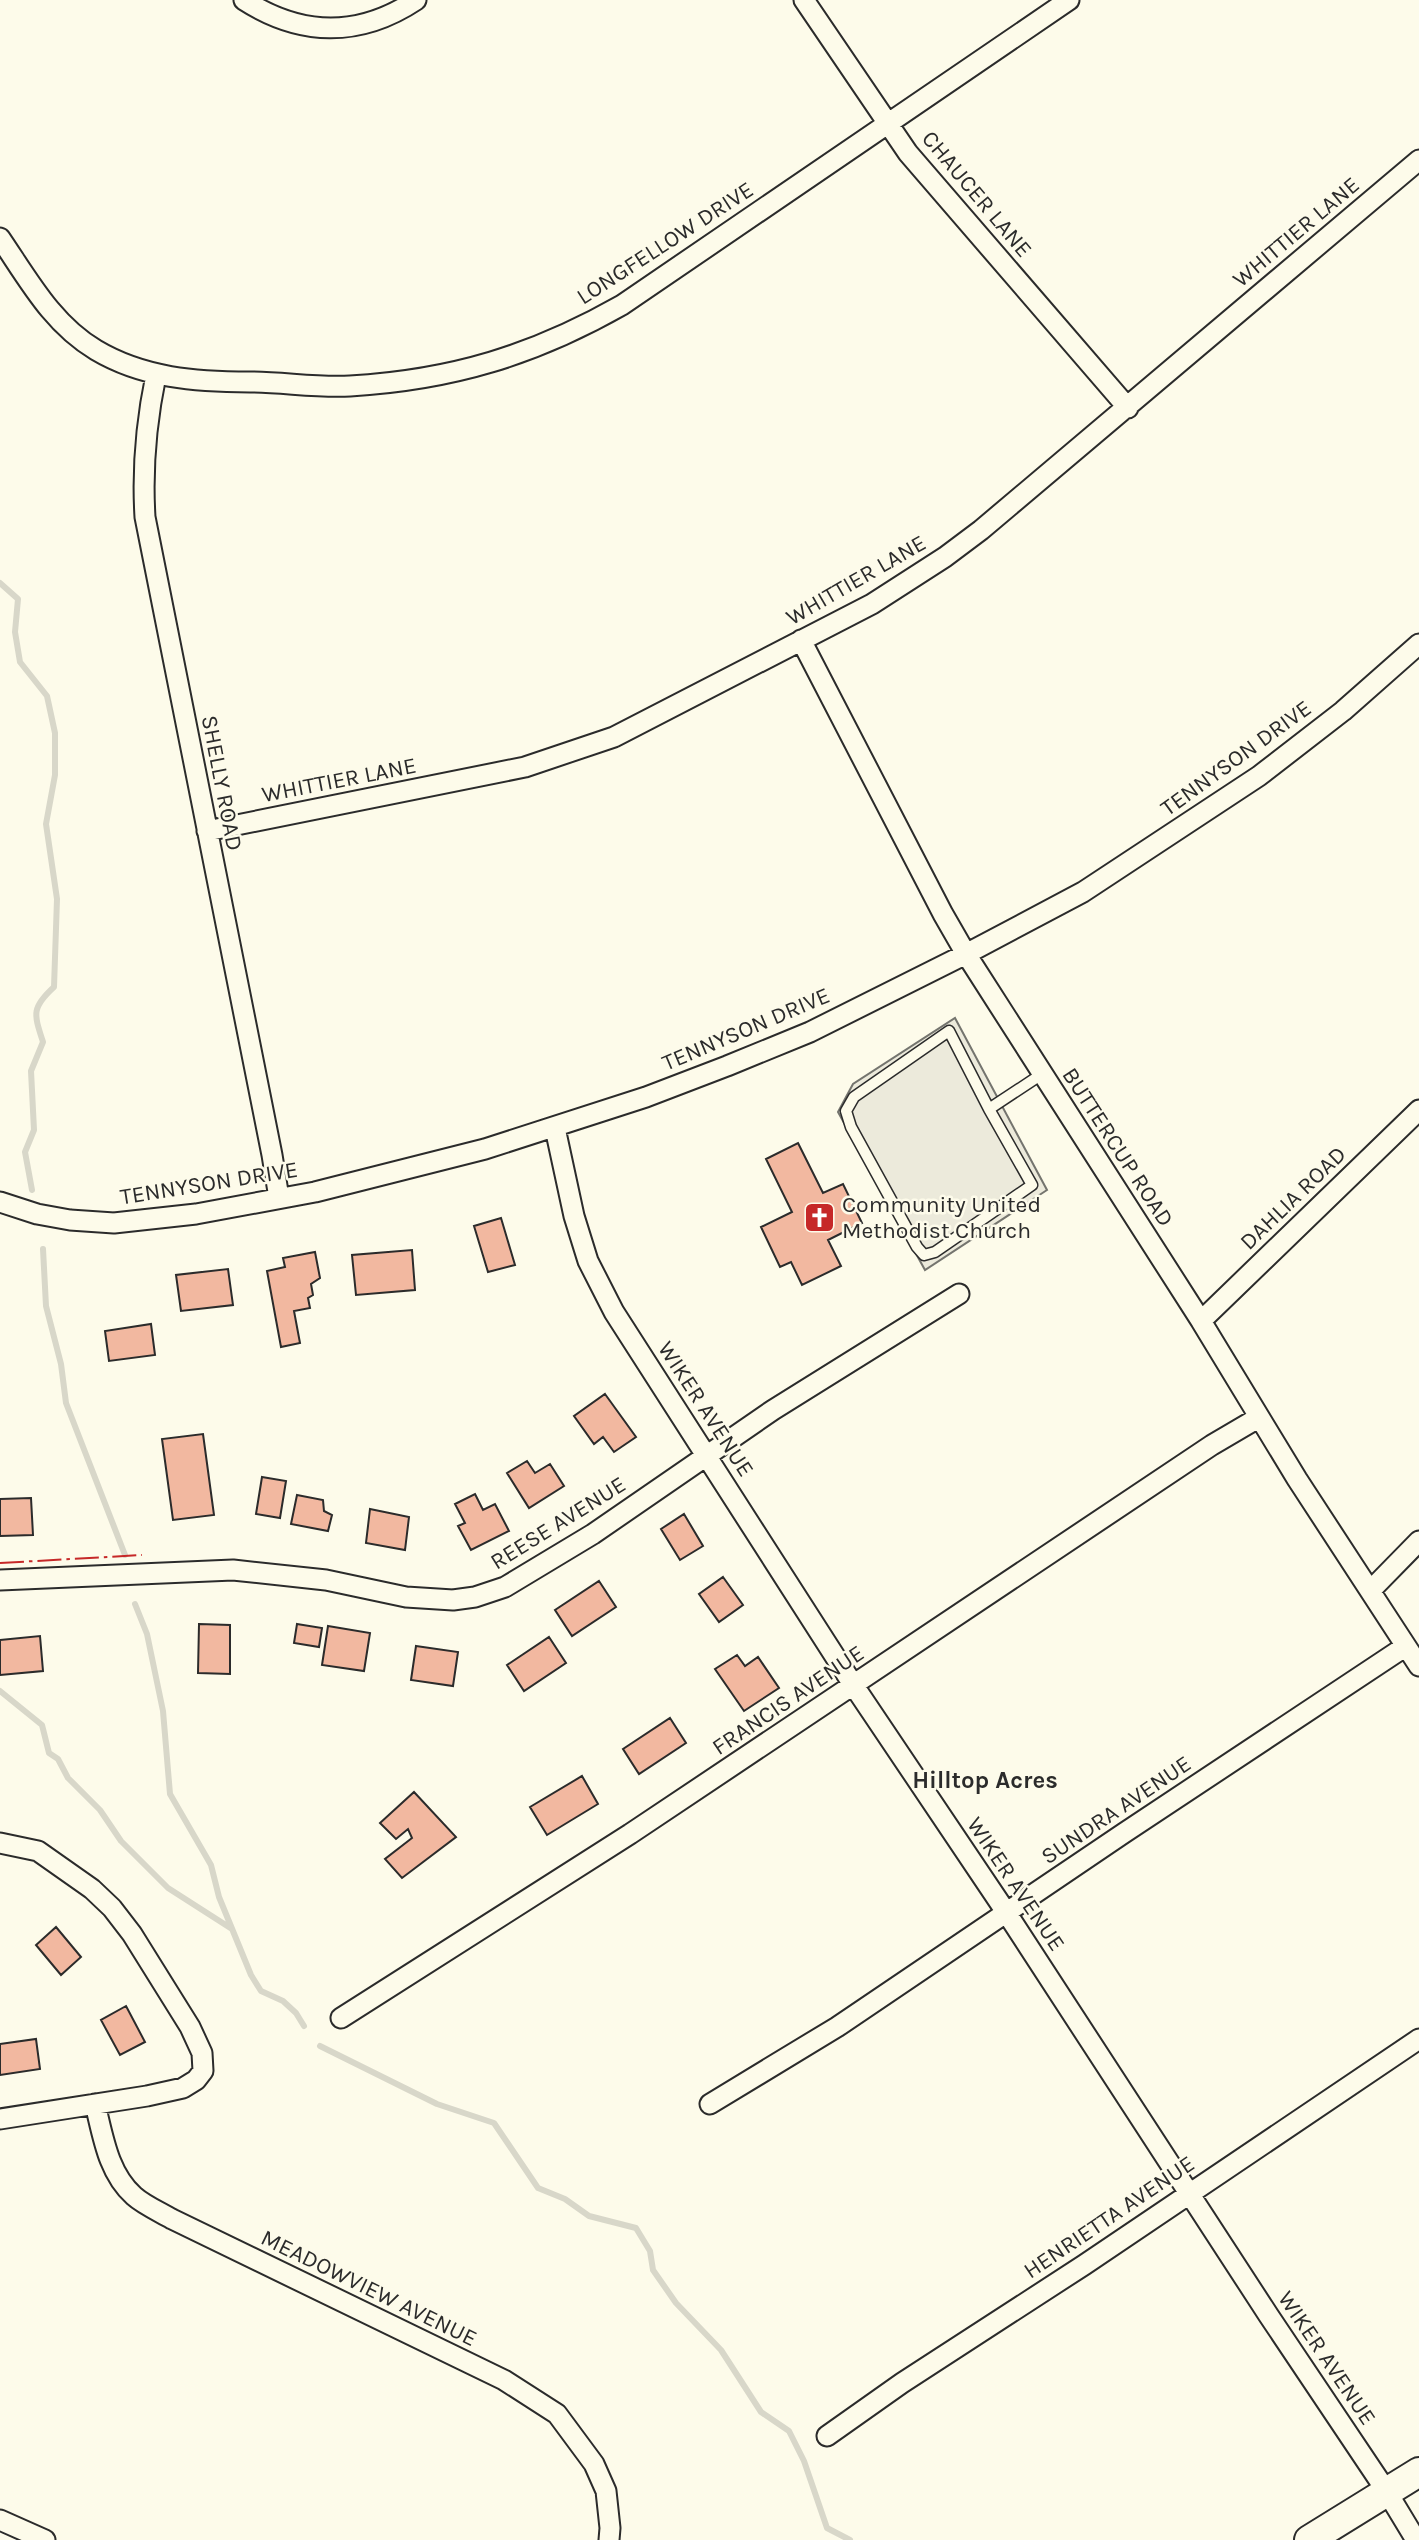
<svg xmlns="http://www.w3.org/2000/svg" width="1419" height="2540" font-family="Karla,sans-serif">
  <rect width="100%" height="100%" fill="#fdfbea"/>
  <path fill="#eceadb" stroke="#74746e" stroke-width="2" d="M955 1018 1047 1190 925 1270 838 1112 853 1084Z"/>
  <g fill="none" stroke-linecap="round" stroke-linejoin="round">
    <path stroke="#d8d7c9" stroke-width="6" d="M0 583 18 599 15 632 20 662 47 696 55 733V775L46 824 57 899 54 987C31 1008 34 1014 43 1042L31 1071 34 1130 25 1152 32 1190
      M43 1249 46 1306 61 1364 66 1403 125 1555
      M135 1604 147 1634 163 1711 170 1794 211 1865 219 1897 251 1975 261 1991 283 2001 296 2013 304 2026
      M0 1691 42 1725 49 1753 58 1759 68 1778 100 1810 121 1841 168 1888 232 1929
      M320 2046 437 2104 494 2123 538 2188 565 2199 589 2216 636 2228 650 2251 653 2270 676 2303 721 2350 761 2412 789 2431 804 2461 827 2528 850 2540"/>
  </g>
  <path fill="#f2b8a0" stroke="#2b2b2b" stroke-width="2" d="M798 1143 823 1193 843 1184 862 1223 828 1240 841 1266 802 1285 791 1262 780 1267 761 1227 792 1212 766 1159Z
    M501 1218 515 1265 488 1272 474 1226Z
    M412 1250 415 1290 356 1295 352 1255Z
    M315 1252 320 1278 311 1284 313 1295 308 1298 310 1308 294 1311 300 1343 281 1347 267 1271 285 1267 283 1258Z
    M228 1269 233 1305 181 1311 176 1275Z
    M151 1324 155 1355 109 1361 105 1331Z
    M605 1394 636 1437 614 1452 603 1437 594 1444 574 1416Z
    M203 1434 214 1515 173 1520 162 1439Z
    M527 1461 535 1473 550 1464 564 1486 529 1508 507 1473Z
    M262 1477 286 1481 280 1518 256 1514Z
    M475 1494 483 1510 495 1504 509 1531 471 1550 458 1526 465 1523 455 1504Z
    M297 1495 323 1500 324 1511 332 1515 328 1531 291 1524Z
    M31 1498 33 1535 0 1536V1499Z
    M370 1509 409 1517 405 1550 366 1543Z
    M684 1514 703 1546 680 1560 661 1529Z
    M723 1577 743 1605 719 1622 699 1594Z
    M599 1581 616 1607 572 1636 555 1610Z
    M199 1624 230 1625V1674L198 1673Z
    M297 1624 322 1628 319 1647 294 1643Z
    M328 1626 370 1633 364 1671 322 1665Z
    M40 1636 43 1671 0 1675V1640Z
    M549 1637 566 1663 524 1691 507 1665Z
    M416 1646 458 1652 453 1686 411 1680Z
    M737 1655 745 1666 758 1657 779 1688 744 1711 715 1669Z
    M670 1718 686 1743 639 1774 623 1749Z
    M582 1776 598 1804 547 1835 530 1807Z
    M414 1792 456 1837 402 1878 385 1859 412 1838 408 1829 396 1839 380 1823Z
    M56 1927 81 1957 61 1975 36 1945Z
    M126 2006 145 2042 120 2055 101 2020Z
    M36 2039 40 2069 0 2075V2044Z"/>
  <g fill="none" stroke-linecap="round" stroke-linejoin="round">
    <defs>
      <path id="lane" d="M989 1109 1032 1185 935 1252 924 1255 917 1247 851 1127 846 1111 854 1097 949 1031 989 1109 1042 1074"/>
      <path id="street" d="M244 0C300 36 359 38 416 0
        M804 0 908 153 1128 408
        M0 238C28 279 52 324 96 350 143 378 196 382 250 382 283 382 317 388 350 386 452 380 534 355 622 305L1069 0
        M156 375C146 423 142 468 145 517L272 1155 279 1198
        M801 640 943 914 966 954 1201 1321 1297 1479 1419 1666
        M207 831 525 767 614 737 872 604 945 557 981 530 1419 160
        M555 1128 574 1216 588 1261 614 1312 854 1686 1006 1912 1269 2316 1387 2492 1416 2540
        M0 1202 37 1214 70 1220 114 1223 196 1214 315 1192 485 1149 646 1097 727 1066 810 1032 966 954 1083 892 1259 776 1343 711 1419 644
        M1201 1321 1419 1110
        M0 1580 233 1570 326 1580 406 1597 453 1600 475 1597 505 1587 593 1534 773 1410 959 1294
        M1371 1590 1419 1541
        M0 1843 38 1851 92 1889 112 1908 132 1934 190 2027 202 2053 203 2071 196 2080 183 2088 147 2096 0 2119
        M341 2018 630 1834 1212 1445 1258 1418
        M95 2104C103 2136 108 2173 134 2196 144 2205 160 2212 172 2219L504 2380 557 2414 594 2464 606 2491 610 2528 609 2540
        M710 2104 837 2027 1124 1833 1406 1646
        M827 2436 902 2383 1084 2265 1419 2039
        M0 2520 45 2540"/>
      <path id="secondary" d="M1309 2540 1419 2472"/>
    </defs>
    <use href="#lane" stroke="#2b2b2b" stroke-width="13"/>
    <use href="#street" stroke="#2b2b2b" stroke-width="23"/>
    <use href="#secondary" stroke="#2b2b2b" stroke-width="32"/>
    <use href="#lane" stroke="#fdfbea" stroke-width="10"/>
    <use href="#street" stroke="#fdfbea" stroke-width="19"/>
    <use href="#secondary" stroke="#fdfbea" stroke-width="28"/>
    <path stroke="#c62828" stroke-width="2" stroke-dasharray="24 5 3.5 5" stroke-linecap="butt" d="M0 1563 142 1555"/>
  </g>
  <defs>
    <symbol id="church-square" viewBox="-11 -11 22 22"><rect x="-9" y="-9" width="18" height="18" rx="4" fill="#c62828" stroke="#fdfbea"/><path d="M-1.2-6h2.4v3.5h3.3v2.4h-3.3V6h-2.4V-.1h-3.3v-2.4h3.3Z" fill="#fff"/></symbol>
  </defs>
  <g fill-rule="evenodd">
    <use href="#church-square" x="802" y="1200" width="35" height="35"/>
  </g>
  <g text-anchor="middle" dominant-baseline="central" stroke-width="5" stroke-linejoin="round" paint-order="stroke">
    <g font-size="23" fill="#2b2b2b" stroke="#fdfbea">
      <text transform="translate(977 194) rotate(50)">CHAUCER LANE</text>
      <text transform="translate(1296 232) rotate(-40)">WHITTIER LANE</text>
      <text transform="translate(665 243) rotate(-33)">LONGFELLOW DRIVE</text>
      <text transform="translate(856 580) rotate(-30)">WHITTIER LANE</text>
      <text transform="translate(1236 758) rotate(-36)">TENNYSON DRIVE</text>
      <text transform="translate(339 780) rotate(-11)">WHITTIER LANE</text>
      <text transform="translate(222 783) rotate(79)">SHELLY ROAD</text>
      <text transform="translate(746 1029) rotate(-23)">TENNYSON DRIVE</text>
      <text transform="translate(1118 1147) rotate(57)">BUTTERCUP ROAD</text>
      <text transform="translate(209 1183) rotate(-9)">TENNYSON DRIVE</text>
      <text transform="translate(1293 1198) rotate(-44)">DAHLIA ROAD</text>
      <text transform="translate(706 1409) rotate(57)">WIKER AVENUE</text>
      <text transform="translate(558 1523) rotate(-32)">REESE AVENUE</text>
      <text transform="translate(788 1700) rotate(-34)">FRANCIS AVENUE</text>
      <text transform="translate(1116 1810) rotate(-34)">SUNDRA AVENUE</text>
      <text transform="translate(1016 1884) rotate(56)">WIKER AVENUE</text>
      <text transform="translate(1109 2217) rotate(-34)">HENRIETTA AVENUE</text>
      <text transform="translate(369 2288) rotate(26)">MEADOWVIEW AVENUE</text>
      <text transform="translate(1327 2358) rotate(56)">WIKER AVENUE</text>
    </g>
    <g font-size="23" fill="#2b2b2b" stroke="#fdfbea" text-anchor="start">
      <text x="842" y="1204">Community United<tspan x="842" dy="26">Methodist Church</tspan></text>
    </g>
    <g font-size="24" font-weight="bold" fill="#2b2b2b" stroke="#fdfbea">
      <text x="985" y="1780">Hilltop Acres</text>
    </g>
  </g>
</svg>
